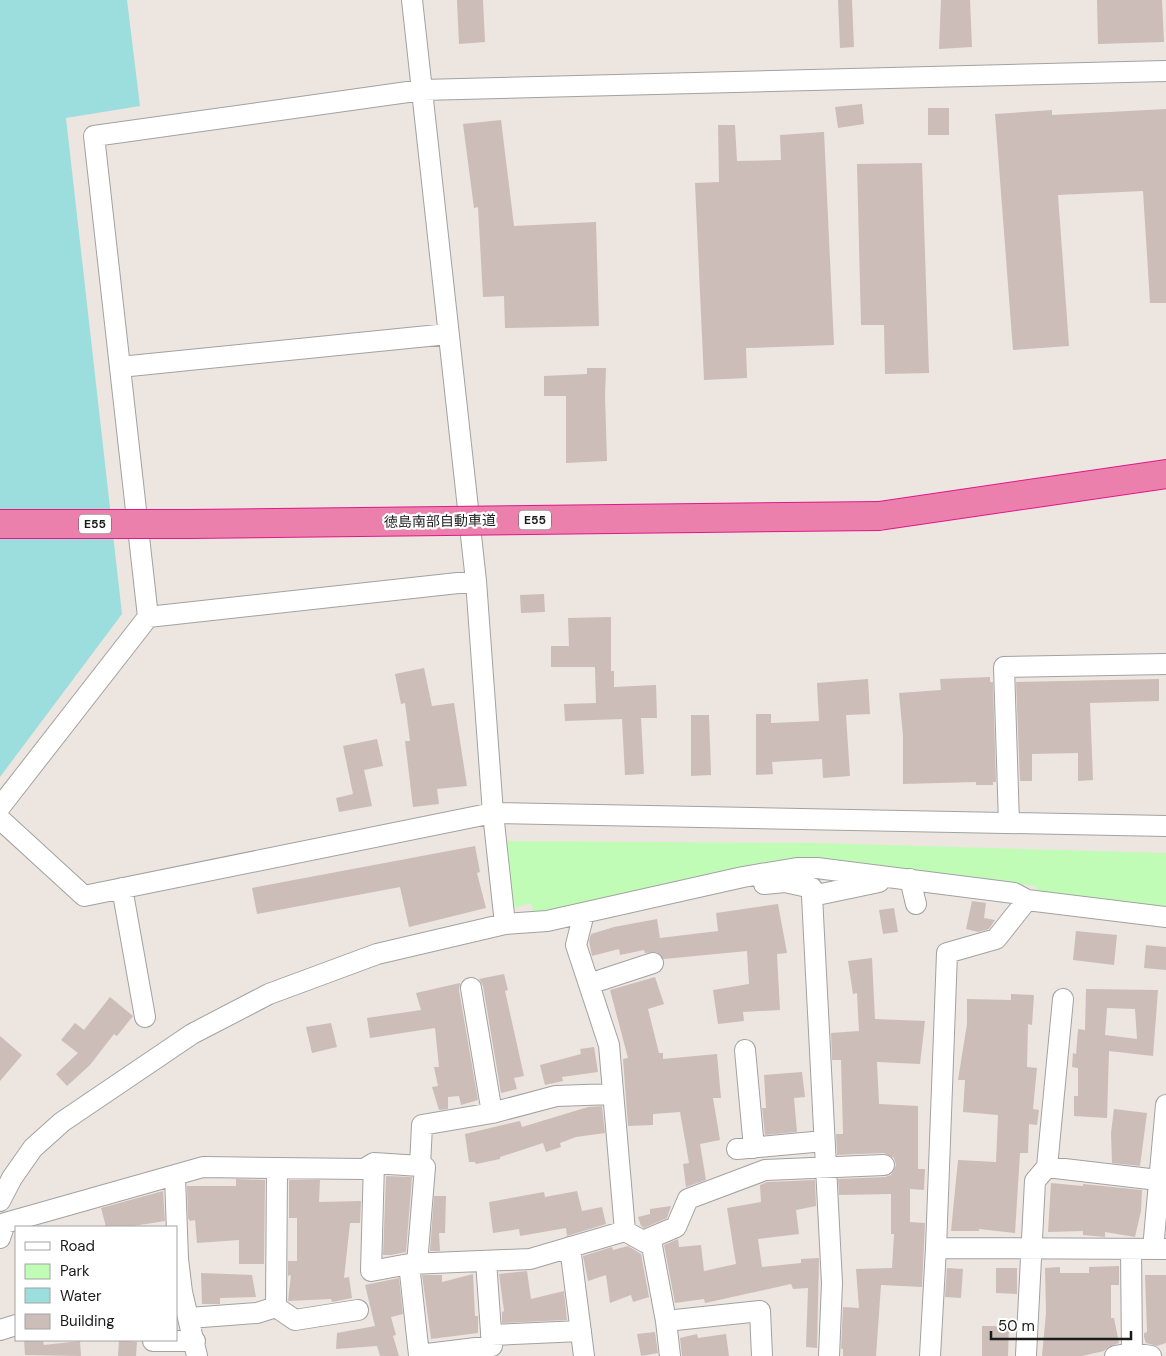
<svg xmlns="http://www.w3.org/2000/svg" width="1166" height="1356" font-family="'DM Sans','Noto Sans JP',sans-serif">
  <rect width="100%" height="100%" fill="#ede5df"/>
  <path fill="#c1fcb7" d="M506 841 816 843 1166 853V911L1043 896 1035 886 806 862 534 917 531 903 510 909Z"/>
  <path fill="#9cdede" d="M0 0H127L140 106 66 118 122 614 0 777Z"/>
  <path fill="#cdbdb8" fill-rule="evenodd" d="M457 0H483L485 42 459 44Z
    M838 0H852L854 47 840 48Z
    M941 0H970L972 47 939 49Z
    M1097 0H1162L1164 42 1098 44Z
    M862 104 864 124 838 128 835 107Z
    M928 108H949V135H928Z
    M1166 109V303H1150L1143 191 1058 195 1069 346 1013 350 995 114 1052 110V115Z
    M501 120 514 226 596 222 599 326 505 328 504 296 483 297 478 207 474 208 463 124Z
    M718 125H735L737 161 781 160 780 135 824 132 834 345 746 348 747 378 704 380 695 183 719 182Z
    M922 163 929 373 885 374 884 325H861L857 164Z
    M587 368H606L605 396 607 461 566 463V396H544V376L587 374Z
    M544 594 545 612 521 613 520 595Z
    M611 617V671H614V687L656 685 657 718H641L644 774 625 775 622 719 565 721 564 704 596 703 595 667H551V646H569L568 618Z
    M424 668 432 706 454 703 467 786 437 789 439 804 413 807 405 741H410L405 703 401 704 395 674Z
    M990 677V682H993L996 782H993V785H976V782L903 784V736L899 693 941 690 940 679Z
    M868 679 870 714 846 715 850 776 823 778 822 759 772 762 773 774 756 775V714H771V723L819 721 817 683Z
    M1159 679V701L1090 703 1093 780 1078 781V753L1032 754V781H1020L1016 682Z
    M691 715H709L711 775 691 776Z
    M377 739 383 766 364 770 372 806 339 812 336 798 353 794 343 746Z
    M475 846 480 872 477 873 486 908 409 927 400 887 257 914 252 888Z
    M972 901 986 903 984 918 995 920 989 929 978 932 966 929Z
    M778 904 787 953 777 954 780 1010 743 1012 744 1021 718 1024 713 990 749 984 747 951 664 959 656 952 645 953 644 950 620 955 619 949 592 956 589 941 591 934 614 927 657 919 660 938 718 931 716 913Z
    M894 908 898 932 883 934 879 910Z
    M1076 931 1117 935 1114 965 1073 960Z
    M1146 945 1166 947V970L1144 968Z
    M872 958 875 1019 925 1021 920 1064 877 1062 879 1104 918 1106V1169H925L924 1190 910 1189V1222L925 1223 922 1287 881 1285 876 1356H843V1349H841L843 1307 859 1308 856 1269 892 1268 894 1234H891V1194L839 1195 838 1179 885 1177 891 1175 896 1165 894 1158 884 1153 837 1155 836 1134H843L841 1060H832L831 1033 859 1031 857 993 853 994 848 961Z
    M504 974 508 990 505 991 524 1076 514 1078 517 1089 501 1093 483 986 479 979Z
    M655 977 664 1004 648 1009 659 1053H663V1059L717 1054 721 1098H713L720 1140 700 1144 706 1180 686 1187 683 1164 689 1163 680 1112 653 1114V1125L628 1126 623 1059 628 1058 610 990Z
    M460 983 459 990 478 1100 461 1105 459 1096 448 1097V1109L439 1110 432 1087 438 1086 434 1067H439L435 1028 370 1038 367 1018 421 1010 416 993Z
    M1086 989 1158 990 1153 1056 1109 1051 1107 1118 1074 1116V1096H1078V1068L1072 1067 1073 1053 1076 1054 1078 1029 1085 1030ZM1107 1008 1135 1009 1137 1039 1105 1035Z
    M1011 994 1034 995 1032 1025 1028 1024 1027 1067 1037 1068 1033 1109 1039 1110 1037 1125 1029 1124 1028 1153H1020L1015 1233 979 1229V1231H951L958 1160 996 1162 998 1115 963 1112 965 1080H958L967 1024V999L1011 1000Z
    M110 997 133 1016 117 1036 114 1034 90 1065 67 1086 56 1074 78 1053 61 1040 75 1023 84 1030Z
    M331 1023 337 1047 312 1053 306 1027Z
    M0 1036 22 1055 0 1081Z
    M594 1047 598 1072 562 1077 563 1081 545 1085 540 1065 581 1054 580 1049Z
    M802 1072 805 1097 794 1098 797 1132 765 1135 762 1108H766L764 1075Z
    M602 1106 605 1133 576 1137 560 1143 561 1147 546 1152 543 1143 500 1157V1159L476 1164 475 1162H469L465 1134 520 1121 522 1127 588 1107Z
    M1114 1109 1147 1113 1140 1166 1112 1163 1111 1133Z
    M386 1176 412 1177 406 1252 391 1255H383Z
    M236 1179 265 1180 264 1264H239V1240L197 1243 195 1220 190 1221 188 1218 187 1186H236Z
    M289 1180H320L319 1202 361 1201 360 1223H350L344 1278 349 1277 352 1298 332 1302 331 1299 288 1301 291 1275 288 1276V1261H297V1218H289Z
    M815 1180 816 1206 796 1210 799 1234 758 1239 762 1267 801 1263V1259L819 1258 817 1348 806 1347 808 1288 793 1289 791 1284 705 1303 704 1299 675 1303 664 1245 678 1239 679 1247 701 1245 704 1271 736 1264 727 1208 761 1202 760 1185 767 1182Z
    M1051 1183 1083 1186V1184L1142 1190 1141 1211 1135 1237 1105 1232V1237L1083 1235V1231L1048 1232Z
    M163 1191 165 1221 127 1227H106L101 1208Z
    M577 1191 582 1211 602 1207 606 1224 567 1236 566 1228 520 1236 519 1229 493 1233 489 1202 544 1192 545 1197Z
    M434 1196H446L445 1233H439L440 1251H430Z
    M671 1206 667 1218 644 1228 641 1226 638 1217 650 1214V1209Z
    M628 1246 641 1254 649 1297 633 1302 631 1295 610 1303 606 1275 588 1281 583 1256 612 1247 613 1250Z
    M1119 1266V1285H1111V1318H1114L1119 1343 1108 1347 1104 1351 1082 1356H1042L1046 1313 1045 1268 1060 1267V1273H1089V1267Z
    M947 1268 963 1269 961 1298 945 1297Z
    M996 1268H1017V1294L996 1293Z
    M527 1271 531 1299 564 1291 567 1320 502 1323V1312L504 1311 499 1274Z
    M201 1273 252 1275 256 1297 220 1298V1304H202Z
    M473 1274 475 1316H478V1333L431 1339 422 1275H442V1282Z
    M1145 1275H1166V1343L1157 1346 1146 1343 1144 1337V1333L1147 1332Z
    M399 1278 403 1314 391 1317 396 1335 393 1336 399 1356H380L377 1346 336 1349 337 1333 375 1326 365 1285Z
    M982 1326H1009L1008 1356H982Z
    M655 1332 658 1353 641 1356 637 1334Z
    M697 1334 698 1338 726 1334 729 1356H682L680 1338Z
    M24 1340H43L44 1345 80 1341 81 1356 25 1355Z
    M119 1340 137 1342 136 1356H118Z"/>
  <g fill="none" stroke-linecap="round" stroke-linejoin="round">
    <defs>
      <path id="minor" d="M412 0 476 581 493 813 1166 826
        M120 367 448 334
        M148 617 476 581
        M0 807 148 617 94 136 422 90 1166 71
        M0 819 84 896 493 813 505 924
        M1009 823 1004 667 1166 664
        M910 879 916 904
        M764 884 785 882 812 888
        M122 888 145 1017
        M584 913 576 945 609 1045 625 1231
        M589 984 653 963
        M471 988 492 1113
        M745 1050 754 1148
        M737 1149 824 1141
        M374 1163 371 1271 409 1264 530 1259 625 1231 652 1246 666 1321 670 1356
        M1047 1167 1158 1180
        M277 1168 276 1307 295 1320 358 1310
        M175 1177 178 1259 182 1292 197 1356
        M0 1201 12 1178 33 1148 62 1122 192 1034 269 994 377 954 505 924 547 921 743 877 797 868H817L1014 893 1027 900 1166 917
        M0 1238 5 1223 203 1167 364 1169 374 1163 420 1166 422 1125 492 1113 556 1096 613 1094
        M643 1241 676 1227 688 1199 765 1170 884 1165
        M570 1247 584 1356
        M936 1248 1166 1249
        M1131 1249 1132 1353
        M1153 1249 1166 1105
        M409 1264 419 1355 492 1346 486 1261
        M417 1264 425 1167 420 1166
        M189 1318 257 1313 276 1307
        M666 1321 760 1311 762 1356
        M0 1330 16 1325
        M491 1335 581 1331
        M153 1341H195
        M1026 1355 1035 1181 1047 1167 1063 999
        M829 1356 832 1283 812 896 879 882
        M930 1356 936 1248 947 953 996 939 1027 900
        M1115 1356 1132 1353 1151 1356"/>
      <path id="highway" d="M879 516 1166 474"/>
    </defs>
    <use href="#minor" stroke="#a2a2a2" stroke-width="22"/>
    <use href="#highway" stroke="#de198a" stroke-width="30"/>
    <use href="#minor" stroke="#fff" stroke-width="20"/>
    <use href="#highway" stroke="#eb80ad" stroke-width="28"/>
    <defs>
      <path id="highway-bridge" d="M0 524H190L879 516"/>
    </defs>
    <use href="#highway-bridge" stroke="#de198a" stroke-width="30" stroke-linecap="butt"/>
    <use href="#highway-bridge" stroke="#eb80ad" stroke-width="28"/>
  </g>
  <g text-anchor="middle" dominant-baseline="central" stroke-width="4.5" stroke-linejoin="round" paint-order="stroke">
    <g fill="#fff" stroke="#5f5f5f" stroke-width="1">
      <rect x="519" y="510.5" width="32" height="19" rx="4"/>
      <rect x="79" y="514.5" width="32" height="19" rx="4"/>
    </g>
    <g font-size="12" font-weight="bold" fill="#1b1b1b">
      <text x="535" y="520">E55</text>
      <text x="95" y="524">E55</text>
    </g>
    <g font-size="14" fill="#1b1b1b" stroke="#fff">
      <text transform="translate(440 521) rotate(-1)">徳島南部自動車道</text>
    </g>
  </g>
  <rect x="15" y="1226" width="162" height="115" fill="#ffffff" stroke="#a4a4a4"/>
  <rect x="25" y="1242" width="25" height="8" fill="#ffffff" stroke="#a4a4a4"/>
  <text x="60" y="1251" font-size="15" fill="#1b1b1b">Road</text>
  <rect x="25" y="1264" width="25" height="15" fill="#c1fcb7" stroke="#a4a4a4"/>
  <text x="60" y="1276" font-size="15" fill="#1b1b1b">Park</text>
  <rect x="25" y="1288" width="25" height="15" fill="#9cdede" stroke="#a4a4a4"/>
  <text x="60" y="1301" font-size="15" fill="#1b1b1b">Water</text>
  <rect x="25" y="1314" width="25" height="15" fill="#cdbdb8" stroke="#a4a4a4"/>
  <text x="60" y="1326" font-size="15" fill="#1b1b1b">Building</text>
  <path d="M991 1331v8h140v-8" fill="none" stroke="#1b1b1b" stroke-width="2.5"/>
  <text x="998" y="1331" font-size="15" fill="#1b1b1b" stroke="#ffffff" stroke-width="4" paint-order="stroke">50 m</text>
</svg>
